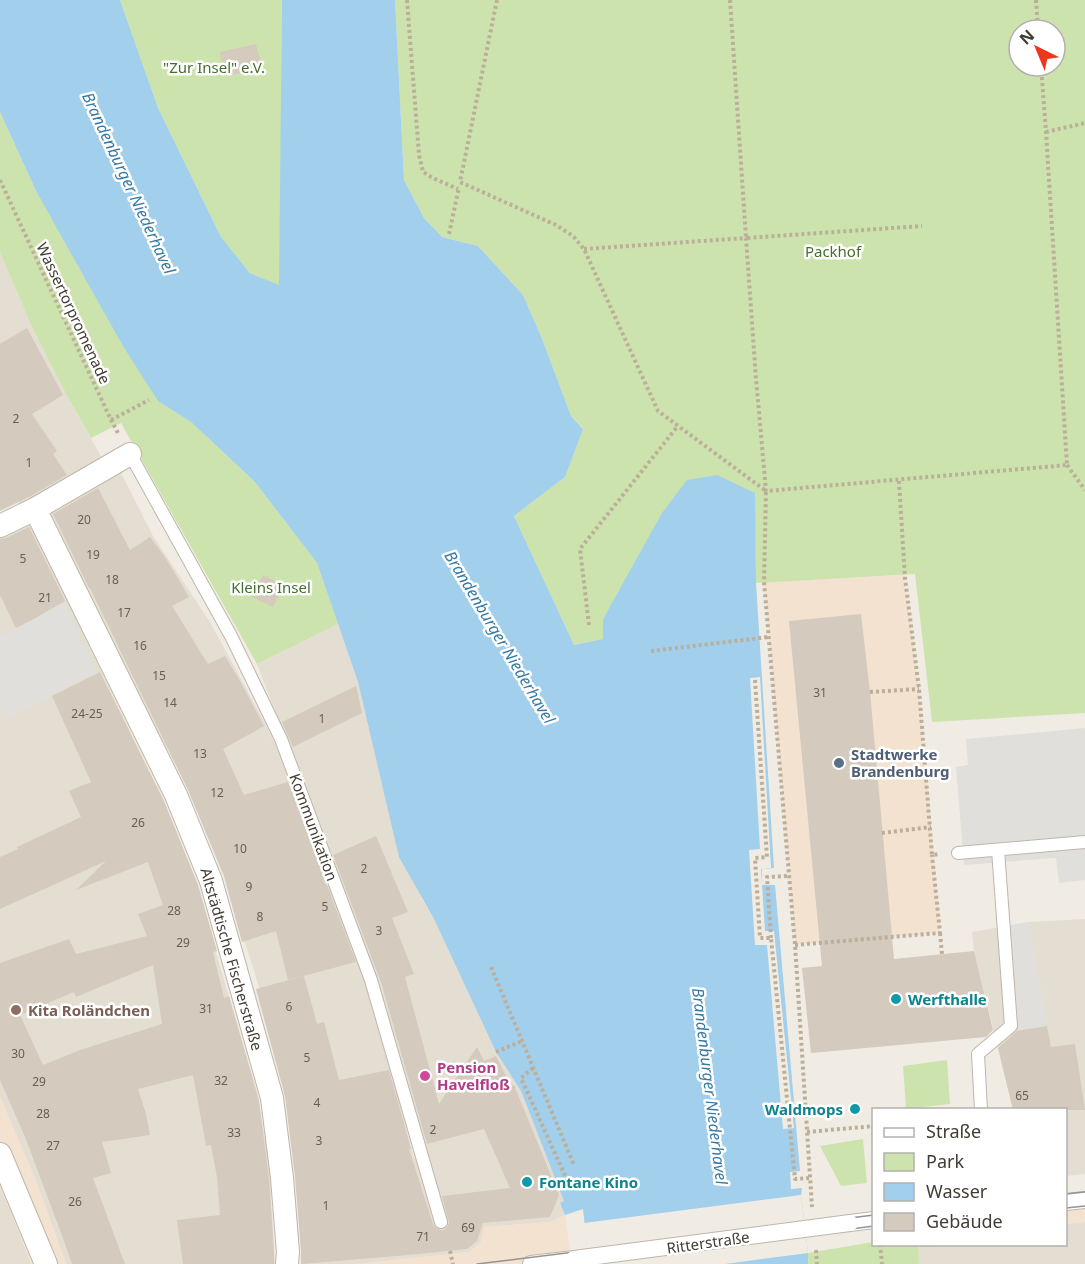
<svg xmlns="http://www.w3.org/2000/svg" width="1085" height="1264" font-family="'Noto Sans',sans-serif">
  <rect width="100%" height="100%" fill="#f0ece3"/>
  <path fill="#e4ded2" d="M0 252 31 325 66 394 103 460 23 510 0 477Z
    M120 471 153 536 210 622 266 725 292 780 376 1010 414 1158 426 1154 379 986 257 664 338 624 358 682 379 770 422 899 434 919 452 957 496 1052 521 1091 565 1201 560 1203 565 1215 551 1222 485 1227 481 1242 470 1252 357 1264H304L290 1119 259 987 224 876 189 790 128 676 46 509Z
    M29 521 128 727 182 847 215 949 257 1092 269 1162 275 1264H66L36 1181 0 1097V535Z
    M1085 919V1174L1066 1176V1110L1013 1109 974 951 972 932 1029 922Z
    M0 1188 12 1214 31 1264H0Z
    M1085 1222V1264H919L918 1245 1066 1244V1224Z"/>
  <path fill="#f2e2cf" d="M905 575 919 689 940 933 795 945 764 582Z
    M0 1097 36 1181 66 1264H31L12 1214 0 1188Z
    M1085 1198V1222L1066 1224V1199Z
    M565 1215 572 1264H357L469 1252 481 1242 484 1227 551 1222Z"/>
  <path fill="#cde3ae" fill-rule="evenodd" d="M120 0H282L280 286 250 273 221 237 158 108Z
    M395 0H1085V713L932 722 915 574 756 583 754 493 633 567 603 619V639L574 645 514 516 565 477 583 428 571 416 541 336 523 295 478 246 442 237 424 218 404 180ZM1019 30H1055V66H1019Z
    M0 112 36 191 158 401 191 422 255 482 317 563 338 624 257 664 121 423 91 438 66 394 31 325 0 252Z
    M947 1060 950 1104 906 1109 903 1066Z
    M863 1139 867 1183 841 1186 820 1146Z
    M873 1242 874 1244 918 1245 919 1264H808V1253Z"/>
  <path fill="#e1dfdc" d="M64 602 97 673 5 718 0 706V637Z
    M1085 728V880L1059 883 1056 858 964 865 956 767 968 765 966 739Z
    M1029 922 1047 1026 1018 1031 1015 975 1006 926Z"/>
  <path fill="#a2cfeb" d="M0 0H120L158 108 221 237 250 273 279 285 282 0H395L404 180 424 218 442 237 478 246 523 295 541 336 571 416 583 429 565 477 514 516 574 645 603 639V619L662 513 687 480 717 475 755 493 756 583 774 868 762 869V885H775L800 1171 790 1172 791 1189 802 1188 801 1195 808 1253V1264H589L583 1209 565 1215 560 1203 564 1201 521 1091 496 1052 434 919 399 857 358 682 317 563 255 482 191 422 158 401 123 346 36 191 0 112Z"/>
  <path fill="#f0ece3" d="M760 677 771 868 761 869 765 931H774L794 1128 783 1129 767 945H755L749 850 760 849 750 678Z
    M801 1195 808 1253 725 1264H589L584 1223Z"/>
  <path fill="#d4cabd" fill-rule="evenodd" d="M256 44 263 69 224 76 220 52Z
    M27 328 63 395 32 414 57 451 53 454 67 475 29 497 0 511V344Z
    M98 488 130 550 150 537 165 557 189 597 172 606 208 664 225 656 240 681 264 726 223 749 244 795 288 782 356 962 288 980 276 931 242 942 224 876 188 790 90 588H89L53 514Z
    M29 527 65 601 32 620 16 628 0 595V539L6 538Z
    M263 575 284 585 273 607 252 597Z
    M861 614 870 692 894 959 974 951 993 1030 986 1037 811 1053 802 968 822 966 789 621Z
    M100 672 164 801 198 885 217 951 213 952 224 998 229 996 259 1101 269 1179 274 1252V1264H183L177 1220 220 1215 217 1177 211 1145 206 1146 193 1075 138 1089 146 1114 150 1135 102 1142 111 1173 93 1178 125 1264H72L63 1238 25 1137 0 1080V963L69 939 76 954 147 936 138 914 163 905 148 862 76 890 106 861 0 909V857L18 849 17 847 81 817 69 791 91 782 52 696ZM153 965 162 1024 80 1050 43 1065 20 1015 74 992 76 997Z
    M356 686 362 713 293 747 282 722Z
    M376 836 408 912 392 918 414 974 405 977 439 1104 477 1047 484 1061 496 1056 511 1086 514 1085 559 1195 550 1217 483 1223 477 1241 467 1249 408 1255 301 1264V1251L295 1177 285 1096 256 989 304 976 317 1024 324 1022 339 1080 389 1070 411 1149H409L433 1224 436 1228 440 1230H444L447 1227 449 1223 442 1196 510 1188 484 1129 427 1144 382 985 333 855Z
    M1047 1026 1051 1047 1075 1044 1085 1110H1013L998 1048 1017 1031Z"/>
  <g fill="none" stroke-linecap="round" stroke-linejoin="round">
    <defs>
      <path id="service" d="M130 454 231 636 281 739 371 980 441 1222
        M958 853 1085 842
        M981 1110 978 1054 1011 1026 998 850"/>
      <path id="pedestrian" d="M1066 1202 1085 1200
        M850 1223 874 1220
        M531 1264 574 1259"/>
      <path id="minor" d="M35 509 176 795 211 881 272 1098 282 1178 288 1252 287 1264
        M0 526 35 509 130 454
        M0 1154 46 1264"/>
    </defs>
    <use href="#service" stroke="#beb6aa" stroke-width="14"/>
    <use href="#pedestrian" stroke="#beb6aa" stroke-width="18"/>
    <use href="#minor" stroke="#beb6aa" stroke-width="24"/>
    <path stroke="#bcaf99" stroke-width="4" stroke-dasharray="3 3" stroke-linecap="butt" d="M407 0 419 155 423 172 433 178 458 189
      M497 0 460 182 556 225 573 236 584 249 658 411 766 491 764 582 795 945 812 1207
      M730 0 746 238 922 226
      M1036 0 1038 30
      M1046 132 1085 123
      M0 180 111 420 118 433
      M449 234 459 187
      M584 249 746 238 756 379 766 491 1067 465 1046 132 1041 66
      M111 420 149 400
      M1067 465 1085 490
      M899 481 905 578 919 689 932 855 939 854
      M589 625 580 549 677 427
      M651 651 769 637
      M755 680 767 857 755 858 760 938H771L795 1179 809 1178
      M870 692 919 689
      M882 833 931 827
      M940 933 942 954
      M771 938 767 877 789 876
      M795 945 940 933 932 855
      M491 967 574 1165
      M496 1052 522 1041
      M533 1068 521 1078 567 1180
      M873 1126 874 1141
      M807 1132 874 1126
      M880 1244 882 1264
      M816 1250 817 1264
      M450 1251 453 1264"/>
    <use href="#service" stroke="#fff" stroke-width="12"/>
    <use href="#pedestrian" stroke="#fff" stroke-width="16"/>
    <use href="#minor" stroke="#fff" stroke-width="22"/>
    <path stroke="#939393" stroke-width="1.5" d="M1066 1194 1085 1192
      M1066 1208 1085 1206
      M477 1264 874 1215
      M579 1264 874 1226"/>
    <defs>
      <path id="pedestrian-bridge" d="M574 1259 850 1223"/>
    </defs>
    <use href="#pedestrian-bridge" stroke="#beb6aa" stroke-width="18" stroke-linecap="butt"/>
    <use href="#pedestrian-bridge" stroke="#fff" stroke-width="16"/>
  </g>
  <circle fill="#5c6f8a" stroke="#fff" stroke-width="2" cx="839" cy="763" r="6"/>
  <g fill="#0f9aa8" stroke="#fff" stroke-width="2">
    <circle cx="896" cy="999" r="6"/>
    <circle cx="855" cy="1109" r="6"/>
    <circle cx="527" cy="1182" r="6"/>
  </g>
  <circle fill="#8d6e63" stroke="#fff" stroke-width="2" cx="16" cy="1010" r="6"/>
  <circle fill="#d1479c" stroke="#fff" stroke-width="2" cx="425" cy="1076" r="6"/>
  <g text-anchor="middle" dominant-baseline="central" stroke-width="5" stroke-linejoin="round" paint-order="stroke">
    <g font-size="12" fill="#666056">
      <text x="16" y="418">2</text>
      <text x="29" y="462">1</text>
      <text x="84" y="519">20</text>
      <text x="93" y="554">19</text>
      <text x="23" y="558">5</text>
      <text x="112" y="579">18</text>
      <text x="45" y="597">21</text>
      <text x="124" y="612">17</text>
      <text x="140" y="645">16</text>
      <text x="159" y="675">15</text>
      <text x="820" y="692">31</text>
      <text x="170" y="702">14</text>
      <text x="87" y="713">24-25</text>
      <text x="322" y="718">1</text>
      <text x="200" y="753">13</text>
      <text x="217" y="792">12</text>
      <text x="138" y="822">26</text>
      <text x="240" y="848">10</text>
      <text x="364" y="868">2</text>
      <text x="249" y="886">9</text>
      <text x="325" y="906">5</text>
      <text x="174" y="910">28</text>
      <text x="260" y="916">8</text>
      <text x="379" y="930">3</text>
      <text x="183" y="942">29</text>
      <text x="289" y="1006">6</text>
      <text x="206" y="1008">31</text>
      <text x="18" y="1053">30</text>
      <text x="307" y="1057">5</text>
      <text x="221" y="1080">32</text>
      <text x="39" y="1081">29</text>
      <text x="1022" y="1095">65</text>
      <text x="317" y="1102">4</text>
      <text x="43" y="1113">28</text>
      <text x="433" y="1129">2</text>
      <text x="234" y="1132">33</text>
      <text x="319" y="1140">3</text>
      <text x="53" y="1145">27</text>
      <text x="75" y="1201">26</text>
      <text x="326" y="1205">1</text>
      <text x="468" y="1227">69</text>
      <text x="423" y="1236">71</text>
    </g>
    <g font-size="15" fill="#476f2c" stroke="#fff">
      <text x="214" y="67">"Zur Insel" e.V.</text>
      <text x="833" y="251">Packhof</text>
      <text x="271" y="587">Kleins Insel</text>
    </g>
    <g font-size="15" fill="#423c34" stroke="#fff">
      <text transform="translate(74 313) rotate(65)">Wassertorpromenade</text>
      <text transform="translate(314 827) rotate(70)">Kommunikation</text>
      <text transform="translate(232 959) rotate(74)">Altstädtische Fischerstraße</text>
      <text transform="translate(708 1242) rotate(-8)">Ritterstraße</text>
    </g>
    <g font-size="15" font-weight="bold" fill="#4e5e75" stroke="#fff" text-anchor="start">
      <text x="851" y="754">Stadtwerke<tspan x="851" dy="17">Brandenburg</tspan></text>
    </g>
    <g font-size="15" font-weight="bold" fill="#0d838f" stroke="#fff" text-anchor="start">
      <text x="908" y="999">Werfthalle</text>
      <text x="843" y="1109" text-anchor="end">Waldmops</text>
      <text x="539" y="1182">Fontane Kino</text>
    </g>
    <g font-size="15" font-weight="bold" fill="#785e54" stroke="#fff" text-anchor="start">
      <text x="28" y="1010">Kita Roländchen</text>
    </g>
    <g font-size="15" font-weight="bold" fill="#b23c85" stroke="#fff" text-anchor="start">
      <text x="437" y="1067">Pension<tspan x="437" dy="17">Havelfloß</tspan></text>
    </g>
    <g font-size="16" font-style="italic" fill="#357aa6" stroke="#fff">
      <text transform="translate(129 183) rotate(65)">Brandenburger Niederhavel</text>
      <text transform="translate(500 637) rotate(59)">Brandenburger Niederhavel</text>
      <text transform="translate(710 1086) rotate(83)">Brandenburger Niederhavel</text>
    </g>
  </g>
  <rect x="872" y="1108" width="195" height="138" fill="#ffffff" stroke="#b3b1ae" stroke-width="1.5"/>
  <rect x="884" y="1128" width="30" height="9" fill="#ffffff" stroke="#b3b1ae" stroke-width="1.5"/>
  <text x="926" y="1138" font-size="18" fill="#423c34">Straße</text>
  <rect x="884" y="1153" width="30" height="18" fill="#cde3ae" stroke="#b3b1ae" stroke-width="1.5"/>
  <text x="926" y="1168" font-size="18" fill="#423c34">Park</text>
  <rect x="884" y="1183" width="30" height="18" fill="#a2cfeb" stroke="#b3b1ae" stroke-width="1.5"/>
  <text x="926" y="1198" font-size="18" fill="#423c34">Wasser</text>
  <rect x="884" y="1213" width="30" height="18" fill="#d4cabd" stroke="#b3b1ae" stroke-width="1.5"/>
  <text x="926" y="1228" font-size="18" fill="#423c34">Gebäude</text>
  <g transform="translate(1037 48) rotate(317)"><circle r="28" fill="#ffffff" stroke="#b3b1ae" stroke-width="1.5"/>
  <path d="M0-4.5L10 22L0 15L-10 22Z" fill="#ed371e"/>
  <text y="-9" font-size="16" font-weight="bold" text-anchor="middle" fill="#423c34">N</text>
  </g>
</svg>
